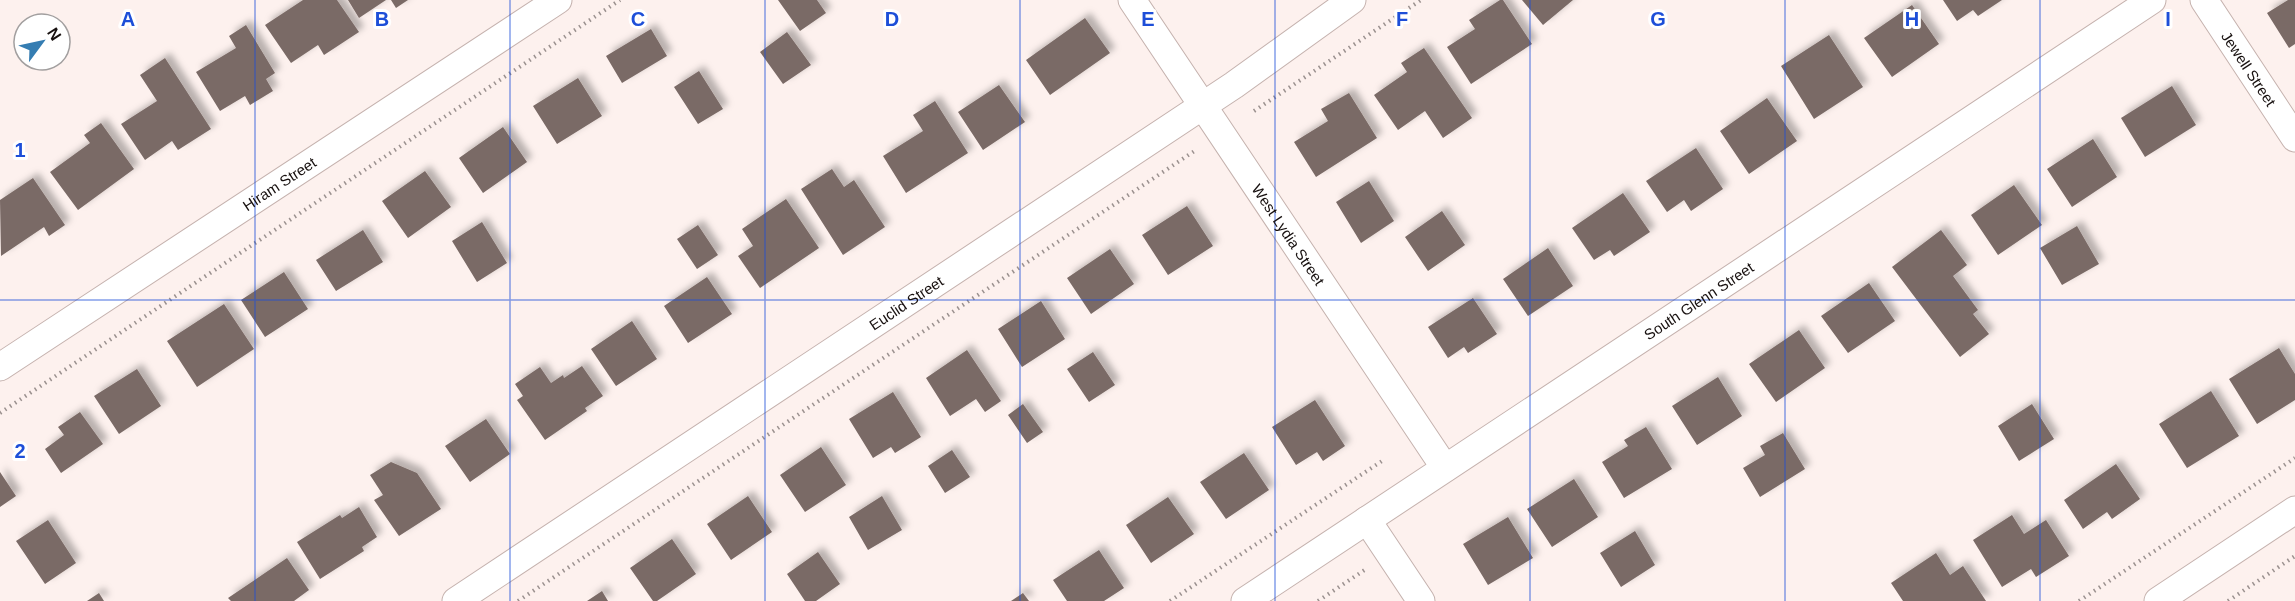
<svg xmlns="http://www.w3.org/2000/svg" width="2295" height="601" font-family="Arial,sans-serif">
  <defs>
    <filter id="shadow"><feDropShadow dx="5.5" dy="-5.5" stdDeviation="3" flood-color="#0004"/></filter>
  </defs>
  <rect width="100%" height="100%" fill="#fdf1ee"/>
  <path fill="#7a6a66" filter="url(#shadow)" d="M303 0H337L359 32 324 55 318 45 291 63 265 25Z
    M348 0H386L359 18Z
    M391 0H408L396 8Z
    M778 0H817L826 13 800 31Z
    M1500 0H1503L1532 44 1471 84 1447 47 1475 29 1469 20Z
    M1522 0H1573L1543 25Z
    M1943 0H2002L1978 16 1973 10 1957 21Z
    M2288 0H2295V44L2289 48 2267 13Z
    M1912 5 1939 44 1892 77 1864 38Z
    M1085 18 1110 53 1050 95 1026 60Z
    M246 25 275 73 266 79 273 91 250 105 245 96 220 111 196 72 236 48 229 36Z
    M651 29 667 56 622 83 606 56Z
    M787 32 811 65 783 84 760 52Z
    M1829 35 1863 87 1814 119 1781 66Z
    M1424 48 1472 118 1443 138 1425 111 1398 130 1374 95 1407 72 1401 63Z
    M165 58 211 129 178 150 172 141 145 160 121 124 157 101 140 75Z
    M699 71 723 109 698 124 674 87Z
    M578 78 602 116 557 144 533 106Z
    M999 85 1025 122 983 150 958 112Z
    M2172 86 2196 125 2145 157 2121 118Z
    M1349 93 1377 138 1316 177 1294 142 1328 121 1321 109Z
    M1767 98 1797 141 1749 174 1720 131Z
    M935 101 968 153 906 193 883 156 923 131 913 115Z
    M101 123 134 169 78 210 50 172 90 143 84 135Z
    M503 127 527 162 483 193 459 158Z
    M2093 139 2117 177 2072 207 2047 169Z
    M1696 148 1723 189 1691 211 1684 200 1667 212 1646 181Z
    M832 169 844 187 854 180 885 227 843 255 801 189Z
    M425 171 451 207 408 238 382 201Z
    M33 178 65 225 49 236 44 227 1 256 0 200Z
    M1369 181 1394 221 1361 243 1336 202Z
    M2014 185 2042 225 1998 255 1971 215Z
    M1623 193 1650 232 1614 256 1610 250 1594 260 1572 228Z
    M786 199 819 248 760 288 738 256 753 246 742 229Z
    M1187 206 1213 246 1168 275 1142 235Z
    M1442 211 1465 245 1428 271 1405 237Z
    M482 222 507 263 477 282 452 241Z
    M698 225 718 255 697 269 677 239Z
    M2077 226 2099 264 2062 285 2040 248Z
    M363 230 383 262 336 291 316 260Z
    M1941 230 1967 265 1953 276 1978 310 1973 314 1989 334 1960 357 1892 267Z
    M1548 248 1573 286 1528 316 1503 279Z
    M1110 249 1134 284 1091 314 1067 278Z
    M284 272 308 309 265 337 241 300Z
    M707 277 732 314 688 343 664 306Z
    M1869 283 1895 321 1848 353 1821 316Z
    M1473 298 1497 334 1468 353 1464 347 1448 358 1428 327Z
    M1041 301 1065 339 1022 367 998 329Z
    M224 304 254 349 197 387 167 341Z
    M632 321 657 359 616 386 591 349Z
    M1799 330 1825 368 1776 402 1749 364Z
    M2279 348 2295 374V400L2257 424 2229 379Z
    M967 350 1001 401 985 412 976 399 950 416 926 378Z
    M1093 352 1115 385 1089 402 1067 369Z
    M582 366 603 396 585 408 587 411 545 440 517 400 523 396 515 384 540 367 551 383 563 375 564 378Z
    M137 369 161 406 119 434 94 396Z
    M1718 377 1742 416 1697 445 1672 406Z
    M2211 391 2239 436 2187 468 2159 424Z
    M893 392 921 437 895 453 891 447 873 458 849 419Z
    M1315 400 1345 446 1323 461 1317 452 1296 465 1272 427Z
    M1023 404 1043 432 1027 443 1008 415Z
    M2032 404 2054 439 2019 461 1998 426Z
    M80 412 103 444 61 473 45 449 64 435 58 427Z
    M486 419 510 454 470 482 445 446Z
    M1646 427 1672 469 1624 498 1602 462 1628 446 1624 440Z
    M1783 433 1805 469 1760 497 1743 468 1765 455 1760 446Z
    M821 447 846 485 805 512 780 475Z
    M952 450 970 477 945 493 928 466Z
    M1244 453 1269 490 1226 519 1200 482Z
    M391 462 417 473 441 509 399 536 374 500 383 495 370 475Z
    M2116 464 2140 499 2112 519 2107 512 2083 529 2064 500Z
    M0 472 16 496 0 507Z
    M1574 479 1598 517 1552 547 1527 509Z
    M748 496 772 532 731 560 707 524Z
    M882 496 902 530 868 550 849 517Z
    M1168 497 1194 534 1151 563 1126 525Z
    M359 507 377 537 362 547 364 551 320 579 297 542 340 515 342 518Z
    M2012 515 2024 534 2046 520 2069 556 2036 577 2031 569 2002 587 1973 540Z
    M1508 517 1533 558 1488 585 1463 544Z
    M48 520 76 563 45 584 16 541Z
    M1635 531 1655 565 1621 587 1600 553Z
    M672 539 696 574 657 601H653L630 568Z
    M1099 550 1124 588 1104 601H1067L1053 580Z
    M818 552 840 584 816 601H805L787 574Z
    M1936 553 1950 575 1963 566 1986 601H1903L1891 583Z
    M287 558 309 590 294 601H231L228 598Z
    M602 591 608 601H587Z
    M99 593 104 601H87Z
    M1023 593 1029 601H1011Z"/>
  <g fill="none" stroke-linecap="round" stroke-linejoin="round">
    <defs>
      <g id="minor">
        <path id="s1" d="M1132 0 1445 468"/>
        <path id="s2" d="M2204 0 2295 138"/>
        <path id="s3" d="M0 367 558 0"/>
        <path d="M1367 520 1421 601"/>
        <path id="s4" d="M456 601 1234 85 1352 0"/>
        <path id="s5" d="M1245 601 2152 0"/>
        <path d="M2158 601 2295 510"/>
      </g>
    </defs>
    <use href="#minor" stroke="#c5b2ae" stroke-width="29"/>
    <path stroke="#9b918f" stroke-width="4" stroke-dasharray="1.5 4.5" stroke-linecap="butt" d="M1254 111 1421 0
      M0 413 620 0
      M518 601 1196 150
      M1170 601 1382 461
      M1318 601 1366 569
      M2079 601 2295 458
      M2228 601 2295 556"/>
    <use href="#minor" stroke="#fff" stroke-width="27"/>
  </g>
  <path fill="none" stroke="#1d4ed8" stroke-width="1.5" stroke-opacity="0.55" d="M255 0V601M510 0V601M765 0V601M1020 0V601M1275 0V601M1530 0V601M1785 0V601M2040 0V601M0 300H2295"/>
  <g text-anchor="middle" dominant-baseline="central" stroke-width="6" stroke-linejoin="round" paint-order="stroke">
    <g font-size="15" fill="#17100f" stroke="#fff">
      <text stroke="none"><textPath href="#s2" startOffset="82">Jewell Street</textPath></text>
      <text stroke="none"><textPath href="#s3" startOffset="334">Hiram Street</textPath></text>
      <text stroke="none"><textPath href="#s1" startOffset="282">West Lydia Street</textPath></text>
      <text stroke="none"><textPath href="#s5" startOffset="544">South Glenn Street</textPath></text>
      <text stroke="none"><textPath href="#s4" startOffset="540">Euclid Street</textPath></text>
    </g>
  </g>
  <g font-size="20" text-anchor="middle" font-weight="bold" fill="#1d4ed8" stroke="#fff" stroke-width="6" stroke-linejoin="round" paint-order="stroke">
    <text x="128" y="26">A</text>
    <text x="382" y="26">B</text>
    <text x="638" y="26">C</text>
    <text x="892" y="26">D</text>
    <text x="1148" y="26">E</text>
    <text x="1402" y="26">F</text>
    <text x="1658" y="26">G</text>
    <text x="1912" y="26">H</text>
    <text x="2168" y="26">I</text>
    <text x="20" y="157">1</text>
    <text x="20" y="458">2</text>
  </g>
  <g transform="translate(42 42) rotate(57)"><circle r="28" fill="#ffffff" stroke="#a29f9f" stroke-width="1.5"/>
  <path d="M0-4.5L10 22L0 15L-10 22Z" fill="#357db2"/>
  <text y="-9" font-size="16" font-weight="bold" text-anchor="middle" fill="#17100f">N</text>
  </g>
</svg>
